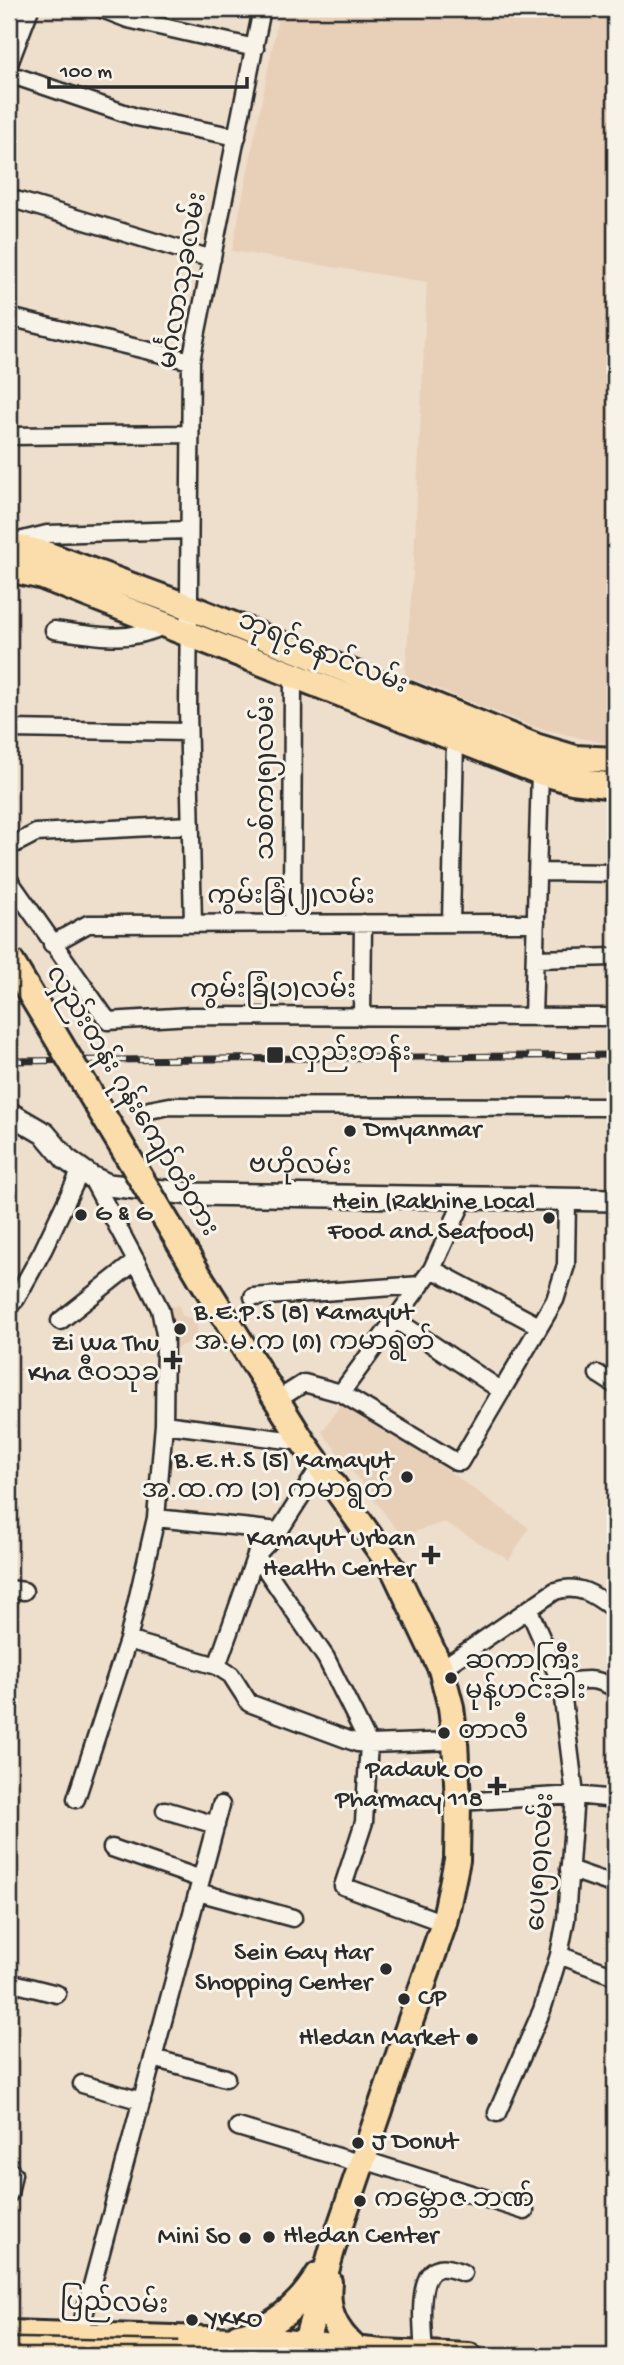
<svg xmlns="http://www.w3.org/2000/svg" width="624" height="2365" font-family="'Gochi Hand','Noto Sans Myanmar',sans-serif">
  <rect width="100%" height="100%" fill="#eedecc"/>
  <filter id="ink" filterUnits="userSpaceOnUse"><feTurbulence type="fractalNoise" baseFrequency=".0143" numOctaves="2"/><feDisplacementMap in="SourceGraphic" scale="14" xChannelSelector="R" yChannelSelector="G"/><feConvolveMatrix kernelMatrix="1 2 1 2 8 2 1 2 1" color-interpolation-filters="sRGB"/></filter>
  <g filter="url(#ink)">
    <path fill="#e8cfb8" d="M280 9H615V746L535 727 405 676 414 560 427 282 232 251Z
      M179 1305 182 1316 198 1320 196 1338 167 1353 161 1310Z
      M345 1398 529 1528 509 1560 444 1522 402 1536 322 1432Z"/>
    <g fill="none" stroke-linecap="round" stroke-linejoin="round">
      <defs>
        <path id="street" d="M102 9 128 19 255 48
          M9 64 30 9
          M9 74 136 117 237 137
          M9 198 212 259
          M9 317 191 361
          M9 436 190 434
          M11 543 47 534 189 530
          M54 630C94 635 127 644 165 625
          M9 729 188 732
          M9 847 36 833 190 825
          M537 872 615 873
          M9 880 108 1021 191 1016 615 1017
          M292 922 293 675
          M193 923 188 709 191 361 262 9
          M451 923 455 740
          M52 944 88 924 536 923
          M535 959 615 957
          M362 1017 363 923
          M533 1017 540 772
          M149 1110 170 1106 615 1107
          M432 1269 539 1326
          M253 1297 421 1285
          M9 1306 16 1299 43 1250 81 1170
          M396 1320 502 1391
          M60 1321 136 1261
          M598 1374 615 1385
          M341 1393 432 1269 464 1199
          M277 1400 304 1383 341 1393 456 1462H460L555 1300 566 1265 567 1199
          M164 1424 303 1442
          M156 1518 279 1531
          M256 1555 326 1658 369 1744 364 1822 343 1886 444 1923
          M9 1589 24 1591
          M128 1640 217 1666 231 1675 249 1703 357 1743 369 1744 455 1741
          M217 1666 256 1555 279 1531 321 1465
          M441 1669 555 1591C580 1583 596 1596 615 1610
          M561 1683C582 1680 596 1676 615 1689
          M76 1799 128 1640 156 1518 164 1424 165 1334 160 1309 136 1261 91 1177
          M458 1802 575 1795 615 1799
          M165 1810 216 1825
          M112 1848 201 1879
          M569 1869 615 1885
          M198 1892 293 1918
          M559 1955 615 1976
          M9 1982 57 1994
          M153 2058 226 2078
          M82 2084 142 2101
          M497 2113 542 2010 559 1955 566 1919 575 1795 561 1683 529 1610
          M238 2127 362 2164
          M364 2160 525 2211
          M9 2170 13 2174 9 2194
          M79 2334 221 1805
          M424 2354C423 2335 416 2277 436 2269 445 2265 455 2270 463 2273"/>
        <path id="secondary" d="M9 1113 45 1134 66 1159 91 1177 108 1185 192 1194 615 1200"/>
        <path id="primary" d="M9 545 46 554 189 607 535 746 575 758 615 760
          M9 569 43 577 540 772 572 781 615 786
          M200 1277 303 1442 395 1572 441 1669 451 1707 455 1741 458 1802 457 1860 444 1923 332 2250 302 2356
          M329 2282C326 2311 334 2329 355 2348
          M9 2333 274 2341 382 2352 469 2356
          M238 2336C272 2330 301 2304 318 2275"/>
      </defs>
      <use href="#street" stroke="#2b2b2b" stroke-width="21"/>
      <use href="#secondary" stroke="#2b2b2b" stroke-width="26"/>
      <use href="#primary" stroke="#2b2b2b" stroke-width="30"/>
      <use href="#street" stroke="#f7f3e8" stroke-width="16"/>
      <use href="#secondary" stroke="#f7f3e8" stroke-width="21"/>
      <use href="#primary" stroke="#faddab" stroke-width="24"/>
      <defs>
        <path id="rail" d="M9 1061 615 1055"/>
      </defs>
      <use href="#rail" stroke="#2b2b2b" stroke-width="7"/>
      <use href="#rail" stroke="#f7f3e8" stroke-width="4.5" stroke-dasharray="13" stroke-linecap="butt"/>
      <defs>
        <path id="primary-bridge" d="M9 958 200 1277"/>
        <path id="highway-bridge" d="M9 2353 179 2356"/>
      </defs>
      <use href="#primary-bridge" stroke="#2b2b2b" stroke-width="30" stroke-linecap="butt"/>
      <use href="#highway-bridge" stroke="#2b2b2b" stroke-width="33" stroke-linecap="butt"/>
      <use href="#primary-bridge" stroke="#faddab" stroke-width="24"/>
      <use href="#highway-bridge" stroke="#faddab" stroke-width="28"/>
    </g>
  </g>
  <g fill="#2b2b2b" stroke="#f7f3e8" stroke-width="2.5">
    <rect x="266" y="1046" width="18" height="18" rx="3.5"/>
    <circle cx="350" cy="1131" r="7"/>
    <circle cx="81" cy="1215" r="7"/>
    <circle cx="549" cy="1218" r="7"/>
    <circle cx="180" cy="1329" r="7"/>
    <path d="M169.5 1349.5h7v7h7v7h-7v7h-7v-7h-7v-7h7z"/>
    <circle cx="407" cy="1477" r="7"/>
    <path d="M427.5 1544.5h7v7h7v7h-7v7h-7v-7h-7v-7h7z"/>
    <circle cx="451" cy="1678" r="7"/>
    <circle cx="444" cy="1733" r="7"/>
    <path d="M493.5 1775.5h7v7h7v7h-7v7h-7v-7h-7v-7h7z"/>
    <circle cx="386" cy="1969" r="7"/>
    <circle cx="404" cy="1999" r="7"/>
    <circle cx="472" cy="2039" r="7"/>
    <circle cx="358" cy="2143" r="7"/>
    <circle cx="360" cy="2201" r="7"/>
    <circle cx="269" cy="2237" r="7"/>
    <circle cx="245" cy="2238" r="7"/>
    <circle cx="192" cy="2320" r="7"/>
  </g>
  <g text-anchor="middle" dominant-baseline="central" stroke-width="6" stroke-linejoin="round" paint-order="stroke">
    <g font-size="26" fill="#2b2b2b" stroke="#f7f3e8">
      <text transform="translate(185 281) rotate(-80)">မင်္ဂလာသုခလမ်း</text>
      <text transform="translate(322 655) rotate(22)">ဘုရင့်နောင်လမ်း</text>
      <text transform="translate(268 778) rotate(-90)">သစ်က(၅)လမ်း</text>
      <text x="291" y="898">ကွမ်းခြံ(၂)လမ်း</text>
      <text x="273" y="992">ကွမ်းခြံ(၁)လမ်း</text>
      <text transform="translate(130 1102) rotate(59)">လှည်းတန်း ဂုန်းကျော်တံတား</text>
      <text transform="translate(300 1168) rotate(1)">ဗဟိုလမ်း</text>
      <text transform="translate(543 1862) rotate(-86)">ပေ(၅၀)လမ်း</text>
      <text transform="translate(114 2306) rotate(2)">ပြည်လမ်း</text>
    </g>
    <g font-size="26" fill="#2b2b2b" stroke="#f7f3e8" text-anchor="start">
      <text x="291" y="1055">လှည်းတန်း</text>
      <text x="364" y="1131">Dmyanmar</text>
      <text x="535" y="1203" text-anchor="end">Hein (Rakhine Local<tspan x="535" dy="30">Food and Seafood)</tspan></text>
      <text x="95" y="1215">G &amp; G</text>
      <text x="194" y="1314">B.E.P.S (8) Kamayut<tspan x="194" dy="30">အ.မ.က (၈) ကမာရွတ်</tspan></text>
      <text x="159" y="1345" text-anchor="end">Zi Wa Thu<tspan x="159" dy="30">Kha ဇီဝသုခ</tspan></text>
      <text x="393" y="1462" text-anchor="end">B.E.H.S (5) Kamayut<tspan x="393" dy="30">အ.ထ.က (၁) ကမာရွတ်</tspan></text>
      <text x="415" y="1540" text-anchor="end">Kamayut Urban<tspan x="415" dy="30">Health Center</tspan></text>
      <text x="465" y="1663">ဆကာကြီး<tspan x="465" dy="30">မုန့်ဟင်းခါး</tspan></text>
      <text x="458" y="1733">တာလီ</text>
      <text x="483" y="1771" text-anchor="end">Padauk Oo<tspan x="483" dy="30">Pharmacy 118</tspan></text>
      <text x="372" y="1954" text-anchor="end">Sein Gay Har<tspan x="372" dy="30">Shopping Center</tspan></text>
      <text x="418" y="1999">CP</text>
      <text x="458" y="2039" text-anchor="end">Hledan Market</text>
      <text x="372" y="2143">J Donut</text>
      <text x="374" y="2201">ကမ္ဘောဇ ဘဏ်</text>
      <text x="283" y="2237">Hledan Center</text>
      <text x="231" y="2238" text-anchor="end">Mini So</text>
      <text x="206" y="2320">YKKO</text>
    </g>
  </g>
  <rect width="624" height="2365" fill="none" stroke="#f7f3e8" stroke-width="35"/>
  <rect x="18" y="18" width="589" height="2330" fill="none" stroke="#2b2b2b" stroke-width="2.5" filter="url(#ink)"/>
  <path d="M49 77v10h198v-10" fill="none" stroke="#2b2b2b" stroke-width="3.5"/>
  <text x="60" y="77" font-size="21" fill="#2b2b2b" stroke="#f7f3e8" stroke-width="5" paint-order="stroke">100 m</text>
</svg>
